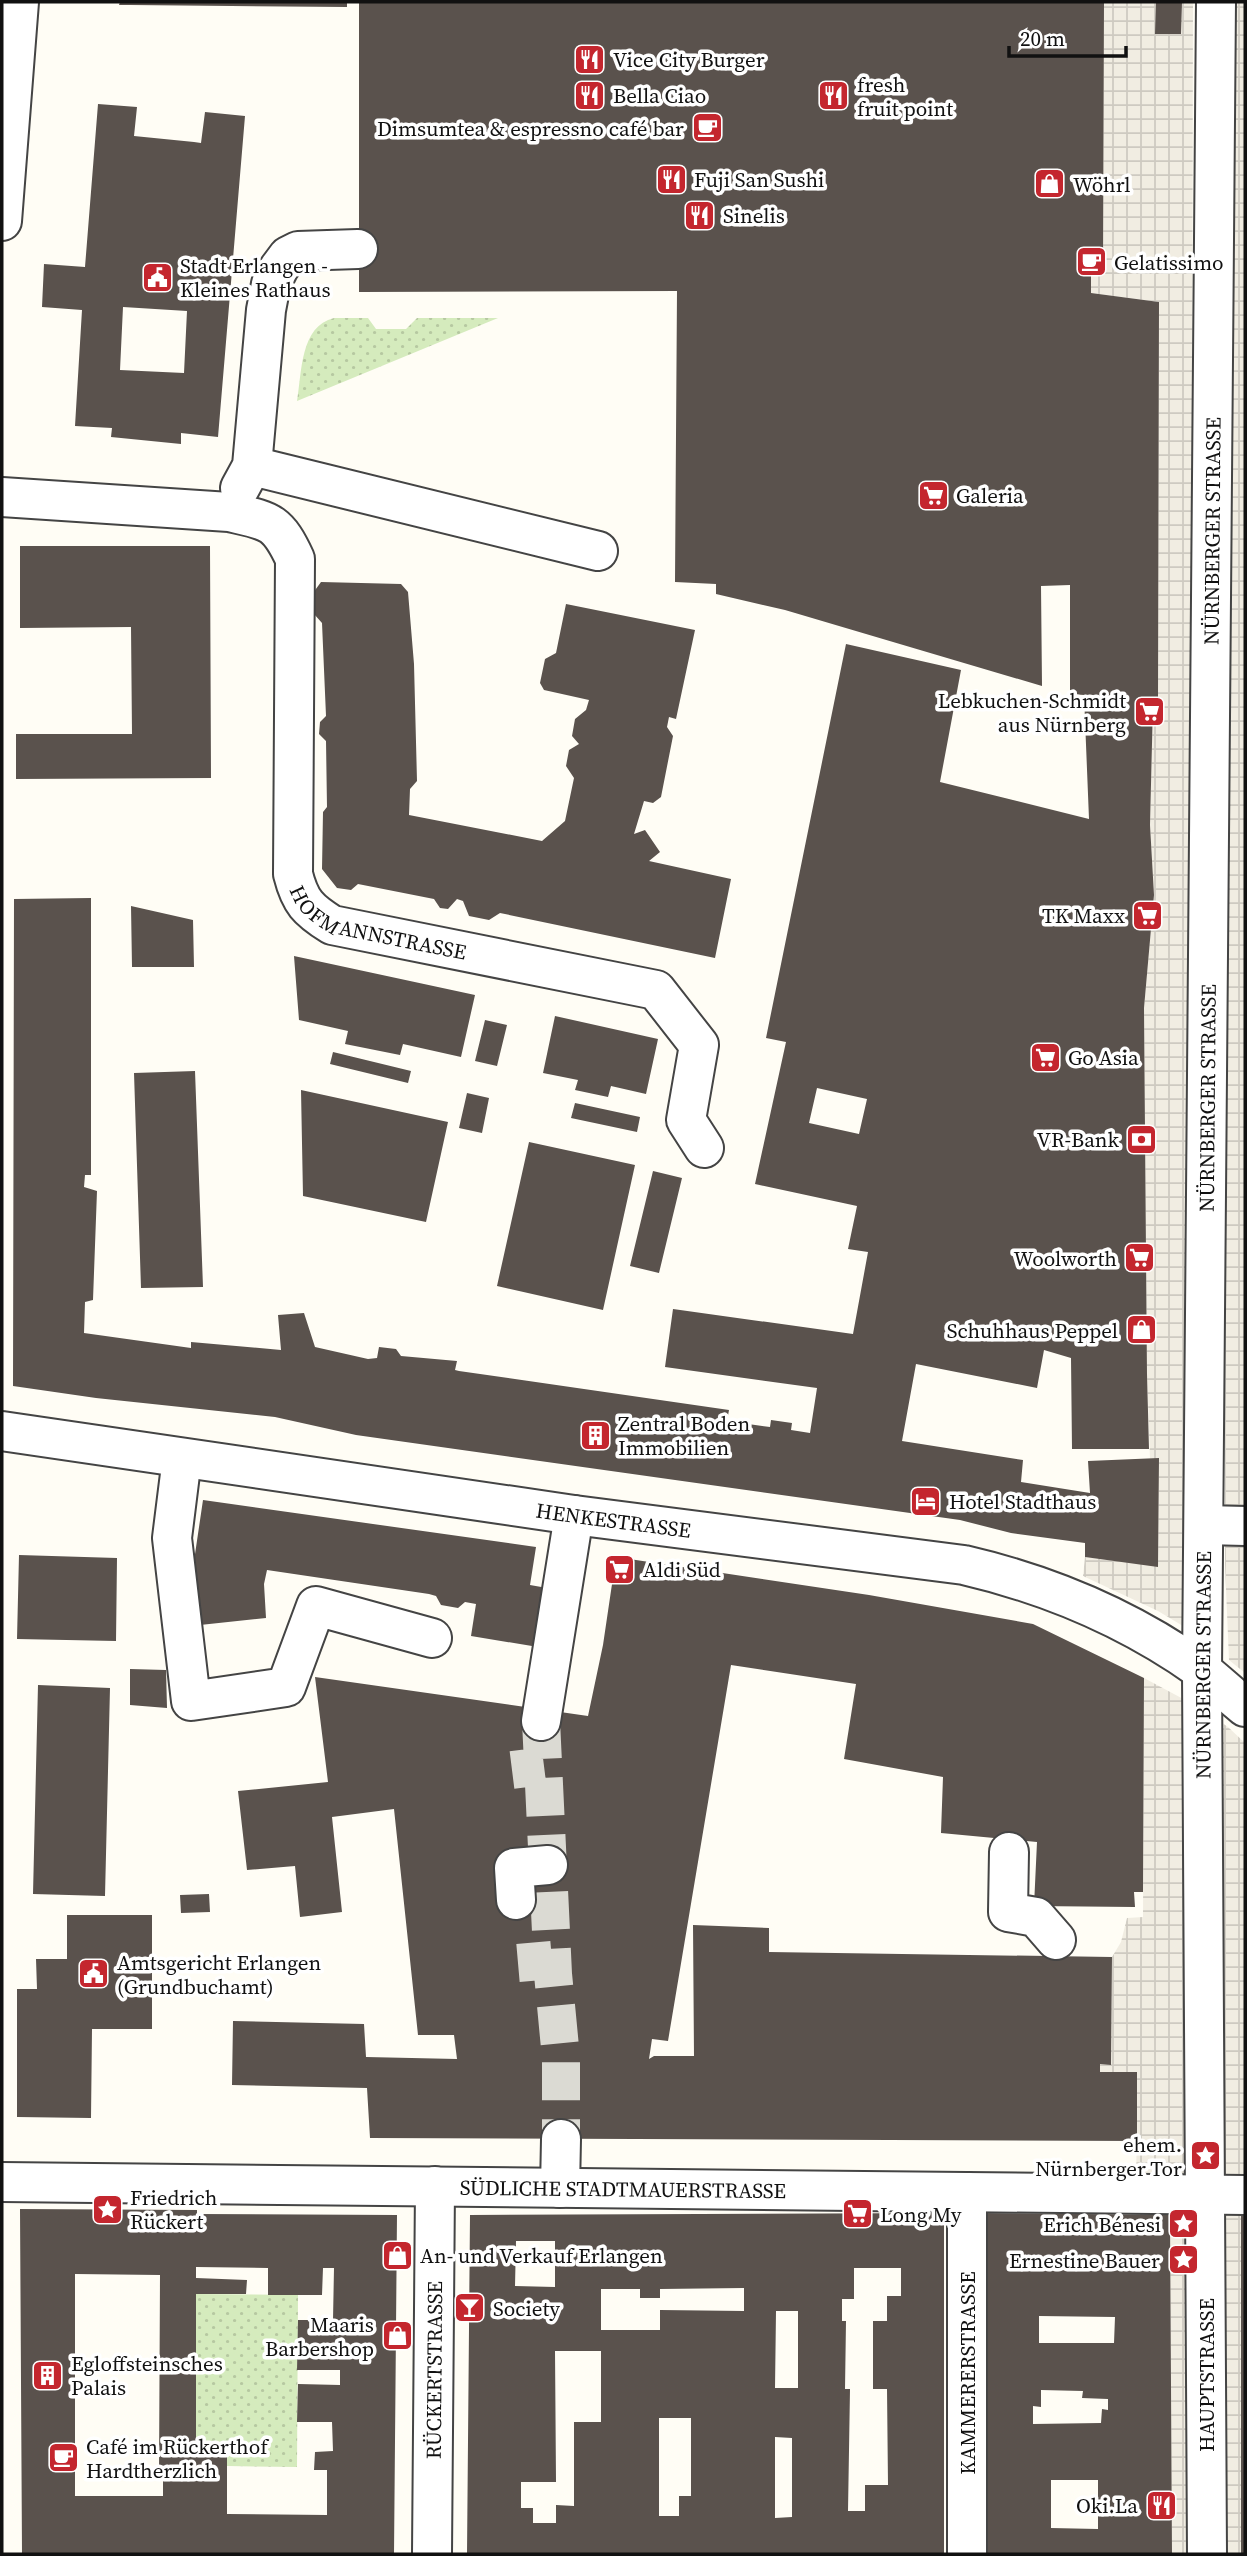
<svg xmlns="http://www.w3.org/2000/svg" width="1247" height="2556" font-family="'Source Serif 4',serif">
  <defs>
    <pattern id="grass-dots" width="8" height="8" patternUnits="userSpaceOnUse" patternTransform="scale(1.75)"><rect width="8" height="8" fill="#d5ebbd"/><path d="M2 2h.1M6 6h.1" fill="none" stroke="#b6c8a1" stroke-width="1.8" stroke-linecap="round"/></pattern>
    <pattern id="plaza-grid" width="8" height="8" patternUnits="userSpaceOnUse" patternTransform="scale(1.75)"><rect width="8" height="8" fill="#f1ede2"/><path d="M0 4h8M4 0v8" fill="none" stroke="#cecac1"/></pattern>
  </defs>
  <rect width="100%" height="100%" fill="#fffdf5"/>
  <path fill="url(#grass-dots)" d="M334 318H368L376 329H406L417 318H498L297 401C302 372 300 326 334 318Z
    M196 2294 298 2295 297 2467 227 2466V2450H196Z"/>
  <path fill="url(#plaza-grid)" d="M1104 2H1193L1190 1564 1188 1629 1158 1611 1083 1576 1085 1557 1158 1566 1159 1459H1150L1147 1374 1144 1008 1154 895 1150 825 1153 703 1158 704 1159 302 1091 293V270H1103Z
    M1232 2H1245V1673L1229 1660 1225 1565 1227 400Z
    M1144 1678 1202 1709 1228 1727 1245 1743V2215H1242L1241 2554H1172L1170 2215H1136L1137 2072H1100V2064H1111L1112 1957 1121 1942 1127 1918 1143 1917Z"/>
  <path fill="#5a524d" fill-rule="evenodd" d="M120 2H347V7L130 5H119Z
    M359 2H1104L1103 270H1091V293L1159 302 1158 705 1153 703 1150 825 1154 895 1144 1008 1147 1374 1149 1449H1072L1071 1358 1044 1350 1037 1388 916 1364 902 1441 1023 1460 1021 1482 1090 1493 1088 1461 1159 1458 1158 1567 1085 1557V1543L1011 1533 960 1520 356 1435 275 1417 96 1398 13 1386 14 899 91 898V1175H85L84 1187 97 1191 93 1300 85 1302 84 1333 191 1348V1342L281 1350 278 1315 304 1313 315 1347 368 1359 377 1358 379 1347 396 1349 401 1356 457 1361 455 1370 459 1371 729 1410 727 1421 770 1427 771 1420 792 1423 791 1430 810 1433 817 1388 665 1367 673 1309 853 1334 868 1252 848 1249 857 1206 755 1184 786 1042 766 1038 846 644 961 670 940 782 1089 819 1084 695 1070 694V585L1041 586 1042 686 785 610 716 594V584L675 582 677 291 359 292ZM817 1088 867 1099 859 1134 809 1123Z
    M1156 2H1182L1181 34H1155Z
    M98 104 137 107 134 136 194 142 201 143 205 112 245 116 218 437 181 433V444L111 437 112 428 75 426 82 310 42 307 44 264 85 267ZM123 307 187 311 184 373 120 370Z
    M20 546H210L211 778 16 779V734H132L131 627 20 628Z
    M321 582 401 584 408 592 414 664 417 781 410 789 409 815 542 841 565 821 574 778 566 766 569 750 579 744 572 736 575 719 586 710 589 700 544 690 540 683 545 659 556 653 566 604 695 630 676 719 669 717 667 727 673 736 661 797 653 803 644 801 634 834 645 830 660 852 649 861 731 879 715 958 500 913 489 920 469 916 463 901 457 899 448 909 440 908 434 899 358 884 351 890 337 888 322 869 323 812 327 807 326 741 319 734 320 722 326 716 322 623 314 614 313 593Z
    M131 906 193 920 194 967H132Z
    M294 956 475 995 461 1057 403 1044 400 1055 345 1044 348 1031 299 1020Z
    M555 1016 658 1039 646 1094 611 1086 608 1097 575 1090 578 1080 543 1073Z
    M485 1020 507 1025 497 1066 475 1061Z
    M333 1052 411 1071 408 1083 330 1064Z
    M195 1071 203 1287 141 1288 134 1073Z
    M301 1090 448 1122 426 1222 303 1196Z
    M467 1093 489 1098 482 1133 459 1128Z
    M575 1103 640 1117 637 1132 571 1118Z
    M529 1142 635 1165 603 1310 497 1286Z
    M653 1171 682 1178 659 1273 630 1266Z
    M203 1500 536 1547 530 1585 547 1588 538 1647 471 1636 476 1604 465 1602 458 1608 441 1605 436 1596 429 1594 267 1570 264 1584 266 1618 200 1625 194 1561Z
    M19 1555 117 1558 116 1641 17 1639Z
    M616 1557 869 1595 1033 1624 1144 1678 1143 1892H1134L1135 1907 1034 1906 1037 1842 941 1833 943 1777 844 1759 856 1684 731 1665 668 2041 652 2039 649 2059 654 2056H694L693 1925 769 1928V1952L1112 1957 1111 2065 1100 2064V2072H1137V2141L370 2138 367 2088 232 2085 233 2021 364 2024 366 2057 457 2059 454 2035H418L394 1809 332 1817 342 1912 300 1917 295 1866 247 1870 238 1791 328 1782 315 1677 588 1716 603 1645Z
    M130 1669 166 1670 167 1708 130 1705Z
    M38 1685 110 1688 105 1896 33 1894Z
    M209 1894 210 1912 181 1913 180 1895Z
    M67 1915H152V2029H92L91 2118 17 2117V1989H37L36 1959H67Z
    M20 2209 197 2210V2214L397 2215 394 2554H22ZM196 2267 268 2268V2295H322L323 2268H334L333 2320H298L297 2370H340V2385L298 2384 297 2422H332L333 2451 315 2452 314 2470H327V2515L227 2514V2450H196V2294H246L247 2280 196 2278ZM75 2274 160 2275 159 2477H163V2496H75Z
    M944 2213V2554H467L470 2215ZM516 2241H555V2287L515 2286ZM854 2268H901V2296H887V2321H873V2389H887L888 2485H865V2511H848L850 2389H845L846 2321H842V2299H854ZM744 2288V2311L660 2310V2330H601V2289H640V2298H660V2289ZM776 2311H798V2388H775ZM555 2351H601V2422H574V2506L556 2505V2523H533V2508H521V2482H556ZM659 2418H691V2496H679V2516H659ZM775 2437 792 2438V2517L775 2518Z
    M982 2213 1170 2215 1172 2554H982ZM1039 2316 1115 2317 1114 2343H1039ZM1041 2390 1083 2391 1082 2398 1108 2399V2410L1102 2409 1101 2423 1033 2424V2406L1041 2407ZM1051 2480H1098V2529L1051 2528Z
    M1241 2215H1245V2554H1241Z"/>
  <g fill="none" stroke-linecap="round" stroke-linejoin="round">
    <path stroke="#dbdad3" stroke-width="38" stroke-dasharray="38 19" stroke-linecap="butt" d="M541 1721 553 1974 561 2058V2139
      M512 1770 544 1766
      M518 1963 552 1960"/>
    <defs>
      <g id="minor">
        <path d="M2 221 19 2"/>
        <path d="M252 466 598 551"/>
        <path d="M240 488 252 466 266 310 271 284 279 268 288 256 298 251 358 249"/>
        <path id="s1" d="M2 497 229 512C269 521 277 520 295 559L293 874C300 902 308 910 332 925L656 990 699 1045 686 1120 704 1148"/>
        <path id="s2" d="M2 1431 574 1515 964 1565C1050 1585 1128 1618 1200 1669 1216 1681 1230 1695 1245 1707"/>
        <path d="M182 1458 172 1538 191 1701 286 1687 316 1606 432 1638"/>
        <path d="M1205 1525 1245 1526"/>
        <path d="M541 1721 574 1515"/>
        <path d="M1009 1852 1008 1912 1036 1917 1056 1940"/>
        <path d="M516 1900 514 1868 548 1865"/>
        <path id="s3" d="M2 2182 1245 2195"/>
        <path d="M560 2188 561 2139"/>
        <path d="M967 2192V2554"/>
        <path id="s4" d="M432 2554 435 2186"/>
        <path id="s5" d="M1207 2554 1202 1671 1216 2"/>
      </g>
    </defs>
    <use href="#minor" stroke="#444" stroke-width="42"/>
    <use href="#minor" stroke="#fff" stroke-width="38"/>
  </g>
  <defs>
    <symbol id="restaurant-square" viewBox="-11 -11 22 22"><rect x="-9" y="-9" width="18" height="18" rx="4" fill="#c4262e" stroke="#fff"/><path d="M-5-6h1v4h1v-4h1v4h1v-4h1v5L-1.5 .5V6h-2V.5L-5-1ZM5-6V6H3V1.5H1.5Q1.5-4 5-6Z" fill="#fff"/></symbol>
    <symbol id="cafe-square" viewBox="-11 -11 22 22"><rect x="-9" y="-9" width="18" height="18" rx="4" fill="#c4262e" stroke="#fff"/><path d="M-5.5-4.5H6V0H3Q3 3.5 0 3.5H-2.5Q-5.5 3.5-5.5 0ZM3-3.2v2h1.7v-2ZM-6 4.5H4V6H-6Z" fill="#fff"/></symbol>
    <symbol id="shop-square" viewBox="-11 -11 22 22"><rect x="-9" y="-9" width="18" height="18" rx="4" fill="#c4262e" stroke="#fff"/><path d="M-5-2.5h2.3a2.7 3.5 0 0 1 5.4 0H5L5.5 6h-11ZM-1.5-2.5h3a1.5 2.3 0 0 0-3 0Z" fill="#fff"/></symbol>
    <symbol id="civic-square" viewBox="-11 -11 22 22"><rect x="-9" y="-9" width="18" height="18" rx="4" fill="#c4262e" stroke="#fff"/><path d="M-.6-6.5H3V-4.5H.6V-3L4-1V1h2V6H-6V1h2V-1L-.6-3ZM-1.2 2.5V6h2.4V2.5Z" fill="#fff"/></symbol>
    <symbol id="supermarket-square" viewBox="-11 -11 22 22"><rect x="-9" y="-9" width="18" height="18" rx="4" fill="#c4262e" stroke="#fff"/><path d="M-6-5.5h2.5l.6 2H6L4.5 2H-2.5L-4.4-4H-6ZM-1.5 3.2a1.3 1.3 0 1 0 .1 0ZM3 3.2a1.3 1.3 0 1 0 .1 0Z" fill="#fff"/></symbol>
    <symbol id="bank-square" viewBox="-11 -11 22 22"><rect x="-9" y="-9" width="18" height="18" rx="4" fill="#c4262e" stroke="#fff"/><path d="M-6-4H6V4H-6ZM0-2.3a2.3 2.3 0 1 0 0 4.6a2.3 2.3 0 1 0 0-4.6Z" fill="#fff"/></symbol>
    <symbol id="building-square" viewBox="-11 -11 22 22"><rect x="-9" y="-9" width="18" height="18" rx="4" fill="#c4262e" stroke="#fff"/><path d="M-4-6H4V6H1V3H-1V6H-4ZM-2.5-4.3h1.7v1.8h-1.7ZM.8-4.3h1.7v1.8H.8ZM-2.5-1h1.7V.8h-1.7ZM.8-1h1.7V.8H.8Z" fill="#fff"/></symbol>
    <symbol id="hotel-square" viewBox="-11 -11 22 22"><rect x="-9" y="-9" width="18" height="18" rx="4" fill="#c4262e" stroke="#fff"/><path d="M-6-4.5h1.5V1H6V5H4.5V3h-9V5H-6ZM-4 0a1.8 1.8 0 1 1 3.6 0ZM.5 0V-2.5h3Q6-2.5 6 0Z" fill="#fff"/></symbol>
    <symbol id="sight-square" viewBox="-11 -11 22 22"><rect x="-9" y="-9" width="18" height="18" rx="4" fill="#c4262e" stroke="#fff"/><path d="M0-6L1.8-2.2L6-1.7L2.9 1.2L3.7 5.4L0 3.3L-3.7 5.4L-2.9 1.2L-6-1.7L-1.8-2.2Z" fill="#fff"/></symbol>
    <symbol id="bar-square" viewBox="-11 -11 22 22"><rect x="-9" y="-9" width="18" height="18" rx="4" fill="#c4262e" stroke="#fff"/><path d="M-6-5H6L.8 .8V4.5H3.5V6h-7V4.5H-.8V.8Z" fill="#fff"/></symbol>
  </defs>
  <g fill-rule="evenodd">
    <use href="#restaurant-square" x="572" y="42" width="35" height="35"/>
    <use href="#restaurant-square" x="572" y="78" width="35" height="35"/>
    <use href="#restaurant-square" x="816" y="78" width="35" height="35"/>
    <use href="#cafe-square" x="690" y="110" width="35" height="35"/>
    <use href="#restaurant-square" x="654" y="162" width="35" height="35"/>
    <use href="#shop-square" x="1032" y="166" width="35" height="35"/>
    <use href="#restaurant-square" x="682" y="198" width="35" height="35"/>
    <use href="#cafe-square" x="1074" y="244" width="35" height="35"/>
    <use href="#civic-square" x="140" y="260" width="35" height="35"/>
    <use href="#supermarket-square" x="916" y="478" width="35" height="35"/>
    <use href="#supermarket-square" x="1132" y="694" width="35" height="35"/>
    <use href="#supermarket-square" x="1130" y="898" width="35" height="35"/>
    <use href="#supermarket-square" x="1028" y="1040" width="35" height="35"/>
    <use href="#bank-square" x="1124" y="1122" width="35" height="35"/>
    <use href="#supermarket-square" x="1122" y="1240" width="35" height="35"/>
    <use href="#shop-square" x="1124" y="1312" width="35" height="35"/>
    <use href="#building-square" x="578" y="1418" width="35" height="35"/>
    <use href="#hotel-square" x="908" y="1484" width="35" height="35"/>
    <use href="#supermarket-square" x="602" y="1552" width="35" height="35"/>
    <use href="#civic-square" x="76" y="1956" width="35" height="35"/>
    <use href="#sight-square" x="1188" y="2138" width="35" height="35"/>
    <use href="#sight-square" x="90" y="2192" width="35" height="35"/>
    <use href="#supermarket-square" x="840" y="2196" width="35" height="35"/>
    <use href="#sight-square" x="1166" y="2206" width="35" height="35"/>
    <use href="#shop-square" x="380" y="2238" width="35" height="35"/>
    <use href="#sight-square" x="1166" y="2242" width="35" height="35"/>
    <use href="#bar-square" x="452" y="2290" width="35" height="35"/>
    <use href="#shop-square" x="380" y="2318" width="35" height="35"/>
    <use href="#building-square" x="30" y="2358" width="35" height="35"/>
    <use href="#cafe-square" x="46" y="2440" width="35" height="35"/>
    <use href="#restaurant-square" x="1144" y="2488" width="35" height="35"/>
  </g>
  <g text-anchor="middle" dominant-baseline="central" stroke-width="7" stroke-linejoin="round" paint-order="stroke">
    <g font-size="21" fill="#111" stroke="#fff" text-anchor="start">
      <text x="613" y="59">Vice City Burger</text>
      <text x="857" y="84">fresh<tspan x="857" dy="24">fruit point</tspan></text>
      <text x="613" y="95">Bella Ciao</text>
      <text x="684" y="128" text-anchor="end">Dimsumtea &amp; espressno café bar</text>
      <text x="694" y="179">Fuji San Sushi</text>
      <text x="1073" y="184">Wöhrl</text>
      <text x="723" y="215">Sinelis</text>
      <text x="1114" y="262">Gelatissimo</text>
      <text x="180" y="265">Stadt Erlangen -<tspan x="180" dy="24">Kleines Rathaus</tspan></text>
      <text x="956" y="495">Galeria</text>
      <text x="1126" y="700" text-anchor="end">Lebkuchen-Schmidt<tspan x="1126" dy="24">aus Nürnberg</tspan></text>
      <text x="1125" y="915" text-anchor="end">TK Maxx</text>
      <text x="1068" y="1057">Go Asia</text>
      <text x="1119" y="1139" text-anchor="end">VR-Bank</text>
      <text x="1117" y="1258" text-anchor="end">Woolworth</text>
      <text x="1118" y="1330" text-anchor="end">Schuhhaus Peppel</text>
      <text x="618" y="1423">Zentral Boden<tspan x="618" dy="24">Immobilien</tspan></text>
      <text x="949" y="1501">Hotel Stadthaus</text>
      <text x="643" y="1569">Aldi Süd</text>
      <text x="117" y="1962">Amtsgericht Erlangen<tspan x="117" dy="24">(Grundbuchamt)</tspan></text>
      <text x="1182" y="2144" text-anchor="end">ehem.<tspan x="1182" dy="24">Nürnberger Tor</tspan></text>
      <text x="130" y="2197">Friedrich<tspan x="130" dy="24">Rückert</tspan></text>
      <text x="880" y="2214">Long My</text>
      <text x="1161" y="2224" text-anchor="end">Erich Bénesi</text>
      <text x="420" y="2255">An- und Verkauf Erlangen</text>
      <text x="1160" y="2260" text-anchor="end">Ernestine Bauer</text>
      <text x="493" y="2308">Society</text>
      <text x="374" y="2324" text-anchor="end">Maaris<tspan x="374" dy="24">Barbershop</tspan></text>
      <text x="71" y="2363">Egloffsteinsches<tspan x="71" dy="24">Palais</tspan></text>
      <text x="86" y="2446">Café im Rückerthof<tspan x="86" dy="24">Hardtherzlich</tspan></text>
      <text x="1138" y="2505" text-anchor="end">Oki.La</text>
    </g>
    <g font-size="21" fill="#111" stroke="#fff">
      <text stroke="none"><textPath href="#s5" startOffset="2023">NÜRNBERGER STRASSE</textPath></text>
      <text stroke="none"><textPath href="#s1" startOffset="737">HOFMANNSTRASSE</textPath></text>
      <text stroke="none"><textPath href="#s5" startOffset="1456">NÜRNBERGER STRASSE</textPath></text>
      <text stroke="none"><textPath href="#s2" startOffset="618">HENKESTRASSE</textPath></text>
      <text stroke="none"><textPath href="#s5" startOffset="889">NÜRNBERGER STRASSE</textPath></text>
      <text stroke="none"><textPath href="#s3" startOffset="621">SÜDLICHE STADTMAUERSTRASSE</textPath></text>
      <text stroke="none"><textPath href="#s4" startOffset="184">RÜCKERTSTRASSE</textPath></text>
      <text transform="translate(967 2373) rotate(-90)">KAMMERERSTRASSE</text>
      <text transform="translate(1206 2375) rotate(-90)">HAUPTSTRASSE</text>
    </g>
  </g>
  <rect width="1247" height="2556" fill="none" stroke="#111111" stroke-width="7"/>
  <path d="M1009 46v10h117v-10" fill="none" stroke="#111111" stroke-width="3.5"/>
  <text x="1020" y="46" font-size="21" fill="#111111" stroke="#ffffff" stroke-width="5" paint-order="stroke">20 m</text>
</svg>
